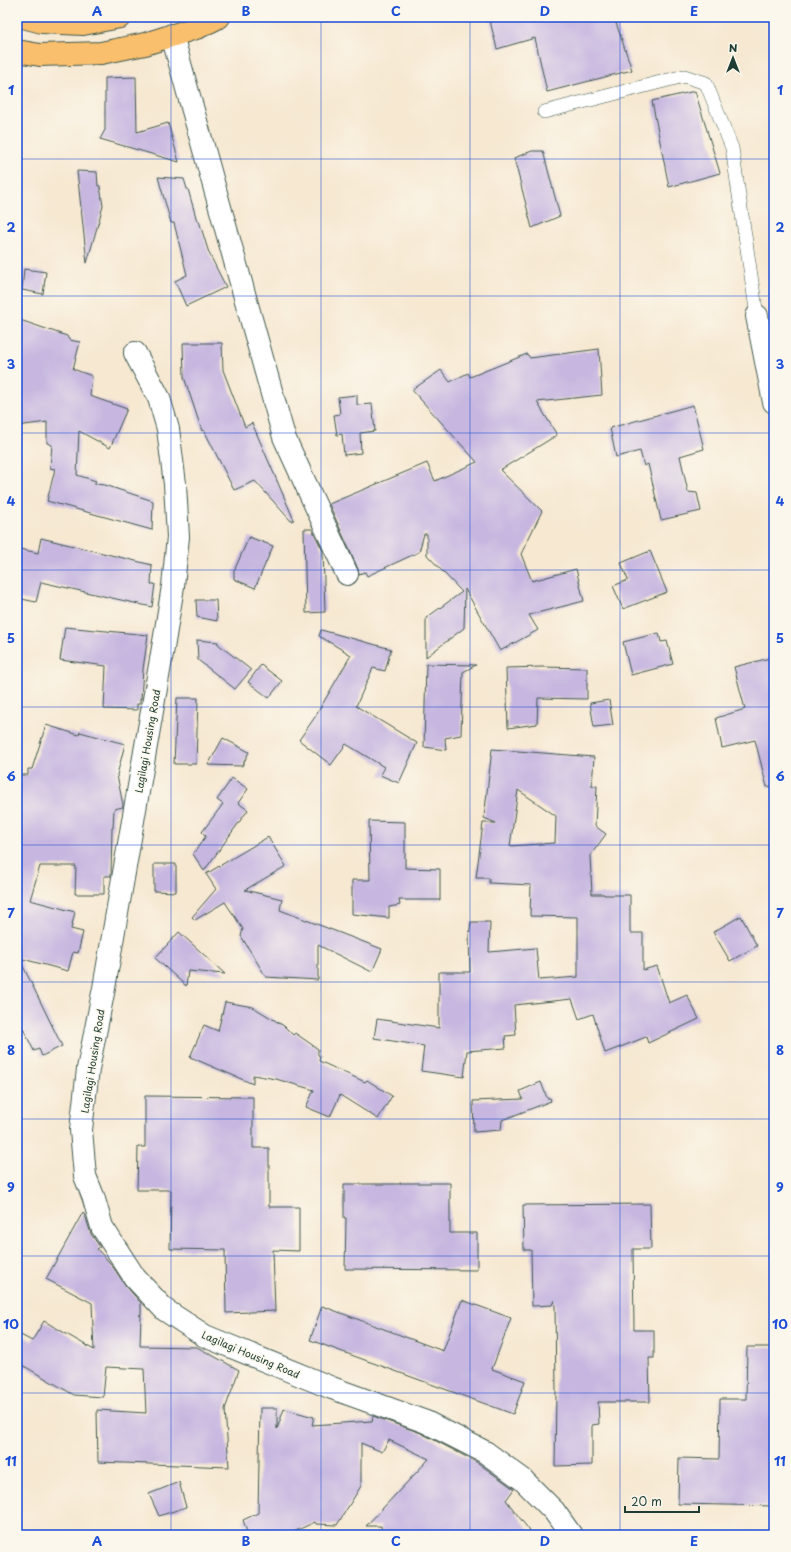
<svg xmlns="http://www.w3.org/2000/svg" width="791" height="1552" font-family="'Playpen Sans',sans-serif">
  <rect width="100%" height="100%" fill="#fbf7ec"/>
  <filter id="ink" filterUnits="userSpaceOnUse"><feTurbulence type="fractalNoise" baseFrequency=".025" numOctaves="2"/><feDisplacementMap in="SourceGraphic" scale="8" xChannelSelector="R" yChannelSelector="G"/><feConvolveMatrix kernelMatrix="1 2 1 2 8 2 1 2 1" color-interpolation-filters="sRGB"/></filter>
  <filter id="wash" filterUnits="userSpaceOnUse"><feTurbulence type="fractalNoise" baseFrequency=".012" numOctaves="4" result="noise"/><feDisplacementMap in="SourceGraphic" scale="16" xChannelSelector="R" yChannelSelector="G"/><feGaussianBlur stdDeviation="0.9" result="paint"/><feColorMatrix in="noise" values="0 0 0 0 0 0 0 0 0 0 0 0 0 0 0 0 0 1.4 0 .05"/><feComposite in="paint" operator="in"/></filter>
  <g filter="url(#wash)">
    <rect width="100%" height="100%" fill="#f6e8d1"/>
    <g id="blocks">
      <path fill="#c6b6e0" fill-rule="evenodd" d="M489 17H614L632 70 547 92 535 38 497 49Z
        M136 77 137 132 168 123 179 162 100 139 105 130V78Z
        M695 91 720 173 669 187 652 101Z
        M532 151H543L560 216 532 228 514 158Z
        M77 171 97 172 98 186H100L103 206 87 263Z
        M158 177 184 179 187 189H188L197 221H199L209 253 226 287 186 306 175 281 187 275 174 223H171Z
        M24 269 46 272 43 294 22 290Z
        M17 319 67 336 69 340 80 342 73 369 92 376 90 396 127 409 110 448 79 431 77 475 96 481 94 484 105 485 153 501 152 530 47 501 55 469 50 468 52 445 47 443V422L17 426Z
        M183 343H222L223 370 245 427 252 423 294 520 291 521 255 481 234 490 204 430 202 431 184 377Z
        M599 349 602 395 537 402 557 435 500 470 542 511 521 554 532 581 576 569 584 601 529 615 538 630 500 651 465 589 464 628 426 657V618L462 592 427 555V534H424L419 552 367 576 365 572 359 574 358 569 329 504 427 463 435 481 477 462 412 390 441 370 450 382 468 373 470 377 527 354 530 358Z
        M357 395V405L372 404 375 431 360 433 361 453 344 455 342 434 337 435 334 415 340 414 338 397Z
        M693 405 704 449 680 456 688 492 697 493 701 511 661 520 648 464 644 466 640 451 616 457 610 428Z
        M304 529H312L323 551 325 612 306 613Z
        M249 537 273 546 255 588 234 579V571Z
        M41 538 152 565 151 584H155L152 607 41 582 36 602 17 598V564L20 549 38 553Z
        M650 551 667 592 623 609 613 586 628 580 621 563Z
        M196 600H216L217 621 197 617Z
        M65 627 148 635 143 669 141 699H140V704H137V710L104 709 106 666 60 660Z
        M321 630 391 649 385 671 373 668 356 706 417 743 399 783 380 775 384 767 346 744 331 765 299 740 315 717 351 655 319 636Z
        M659 633 661 642 667 641 673 664 631 675 623 642Z
        M197 640 218 642V644L251 670 235 689 198 660Z
        M774 657V786L767 787 755 740 722 748 716 718 745 709 734 667Z
        M426 664 476 665 463 672 461 735 445 738 446 750 424 747Z
        M261 665 282 681 269 698 248 682Z
        M542 667 587 668V699L538 698 537 724 508 728 506 668Z
        M177 698H198L196 764H174Z
        M609 700 613 725 594 727 590 703Z
        M46 725 79 735 80 732 125 744 117 775 123 805V807L114 809 113 828H112L111 876H104V894H75L76 866H40L30 900 75 912 71 929 83 932 78 953 73 952 68 971 19 958 62 1046 42 1056 39 1049 34 1051 17 1016V775H28V769H32Z
        M223 738 249 752 242 766 208 765Z
        M492 749 594 757 592 786H597L595 826 606 834 590 856 592 894H604V895H630V933H643V970L657 966 669 1003 687 995 699 1019 648 1043 646 1037 605 1053 593 1014 579 1019 572 999 514 1005 516 1035 505 1036 506 1048 467 1051 464 1077 421 1071 424 1046 374 1038 377 1019 439 1028V972H470L469 935 471 922H490L489 952 536 948 539 980 578 977V917L530 916 531 885 489 883V878H476L483 823H496L484 818ZM518 790 556 816 555 843 510 846Z
        M232 778 248 789 238 803 248 810 204 871 193 854 206 836 202 832 223 804 217 800Z
        M369 821 405 822V868L440 869V900H399L400 905 389 907V918L352 914V880H370Z
        M268 837 286 866 245 890 282 899 280 910 382 949 372 972 318 945V980L266 977 241 936 243 929 225 902 195 920 192 917 216 889 206 874Z
        M154 864H176V892L154 891Z
        M741 916 757 946 730 961 713 932Z
        M179 932 225 974 188 971 186 986 155 958Z
        M225 1002 253 1007 284 1026 293 1035 295 1033 318 1049V1055L320 1056 319 1061 365 1082 367 1080 392 1096 378 1119 340 1095 330 1117 306 1107 314 1090 276 1079 253 1075V1084L190 1057 204 1025 218 1031Z
        M541 1082 547 1098H550L551 1101 502 1120 501 1130 474 1132 473 1101 523 1099 520 1091Z
        M145 1096 253 1097V1148H269V1207H299V1251L273 1250 275 1311 226 1313 225 1250 170 1249 171 1190H137L138 1147H145Z
        M400 1183H450V1233H477V1270L345 1269 346 1218H344V1184H400Z
        M650 1204 651 1249H633L634 1330H654V1358H649L650 1402H598L599 1424 592 1425V1465L555 1466 556 1392 555 1305 554 1300 552 1305 532 1306 531 1250H524L523 1205Z
        M83 1212 86 1218 91 1234 100 1247 97 1249 111 1264 126 1286 141 1303V1315H139L141 1316 140 1346 197 1347 239 1370 225 1409 229 1467 98 1462 97 1410 146 1413 144 1369 106 1367 103 1397 74 1395 17 1362V1333L32 1341 44 1321 94 1350 92 1303 46 1279Z
        M462 1300 511 1318 492 1369 525 1381 513 1414 310 1340 322 1306 443 1351Z
        M747 1347H774V1506L678 1504 679 1458 719 1459 720 1399H746Z
        M260 1408H277V1429L284 1409 314 1417 312 1425 372 1421 373 1416 421 1433 478 1463 514 1489 506 1500 533 1535H382L381 1526H366L429 1459 389 1440 382 1452 361 1443V1486L337 1525 316 1524 315 1522 287 1535H248L243 1520 258 1513Z
        M179 1482 186 1507 159 1516 149 1494Z"/>
    </g>
  </g>
  <g filter="url(#ink)">
    <use href="#blocks" fill-opacity="0" stroke="#3f574c" stroke-width="1"/>
    <g fill="none" stroke-linecap="round" stroke-linejoin="round">
      <defs>
        <path id="service" d="M544 112 684 76 706 83 732 148 757 316"/>
        <path id="minor" d="M172 35 284 437 347 574
          M757 316 774 402
          M135 353 159 398 168 429 175 484 178 537 173 586 164 642 104 988 88 1069 81 1130 85 1176 93 1196 102 1227 135 1278 165 1310 205 1336 332 1388 426 1422 485 1452 522 1479 554 1511 571 1535"/>
        <path id="trunk" d="M23 17 42 22 83 24 120 17
          M17 51 40 55 101 53 145 44 199 27 219 17"/>
      </defs>
      <use href="#service" stroke="#3f574c" stroke-width="14"/>
      <use href="#minor" stroke="#3f574c" stroke-width="24"/>
      <use href="#trunk" stroke="#3f574c" stroke-width="24"/>
      <use href="#service" stroke="#fff" stroke-width="13"/>
      <use href="#minor" stroke="#fff" stroke-width="22"/>
      <use href="#trunk" stroke="#f9bf6d" stroke-width="22"/>
    </g>
  </g>
  <path fill="none" stroke="#1d4ed8" stroke-width="1" stroke-opacity="0.55" d="M171 17V1535M321 17V1535M470 17V1535M620 17V1535M17 159H774M17 296H774M17 433H774M17 570H774M17 707H774M17 845H774M17 982H774M17 1119H774M17 1256H774M17 1393H774"/>
  <g text-anchor="middle" dominant-baseline="central" stroke-width="3" stroke-linejoin="round" paint-order="stroke">
    <g font-size="10" fill="#1f3d34" stroke="#fbf7ec">
      <text transform="translate(147 741) rotate(-80)">Lagilagi Housing Road</text>
      <text transform="translate(92 1061) rotate(-81)">Lagilagi Housing Road</text>
      <text transform="translate(251 1354) rotate(23)">Lagilagi Housing Road</text>
    </g>
  </g>
  <rect width="791" height="1552" fill="none" stroke="#fbf7ec" stroke-width="44"/>
  <g transform="translate(733 58)" stroke="#fbf7ec" stroke-width="3" paint-order="stroke">
  <path d="M0-3L7 15L0 10L-7 15Z" fill="#1f3d34"/>
  <text y="-6" font-size="11" font-weight="bold" text-anchor="middle" fill="#1f3d34">N</text>
  </g>
  <path d="M625 1506v6h74v-6" fill="none" stroke="#1f3d34" stroke-width="2"/>
  <text x="631" y="1506" font-size="12" fill="#1f3d34" stroke="#fbf7ec" stroke-width="3" paint-order="stroke">20 m</text>
  <rect x="22" y="22" width="747" height="1508" fill="none" stroke="#1d4ed8" stroke-width="1.5"/>
  <g font-size="13" text-anchor="middle" font-weight="bold" fill="#1d4ed8">
    <text x="97" y="16">A</text>
    <text x="246" y="16">B</text>
    <text x="396" y="16">C</text>
    <text x="545" y="16">D</text>
    <text x="694" y="16">E</text>
    <text x="11" y="95">1</text>
    <text x="780" y="95">1</text>
    <text x="11" y="232">2</text>
    <text x="780" y="232">2</text>
    <text x="11" y="369">3</text>
    <text x="780" y="369">3</text>
    <text x="11" y="506">4</text>
    <text x="780" y="506">4</text>
    <text x="11" y="643">5</text>
    <text x="780" y="643">5</text>
    <text x="11" y="781">6</text>
    <text x="780" y="781">6</text>
    <text x="11" y="918">7</text>
    <text x="780" y="918">7</text>
    <text x="11" y="1055">8</text>
    <text x="780" y="1055">8</text>
    <text x="11" y="1192">9</text>
    <text x="780" y="1192">9</text>
    <text x="11" y="1329">10</text>
    <text x="780" y="1329">10</text>
    <text x="11" y="1466">11</text>
    <text x="780" y="1466">11</text>
    <text x="97" y="1546">A</text>
    <text x="246" y="1546">B</text>
    <text x="396" y="1546">C</text>
    <text x="545" y="1546">D</text>
    <text x="694" y="1546">E</text>
  </g>
</svg>
